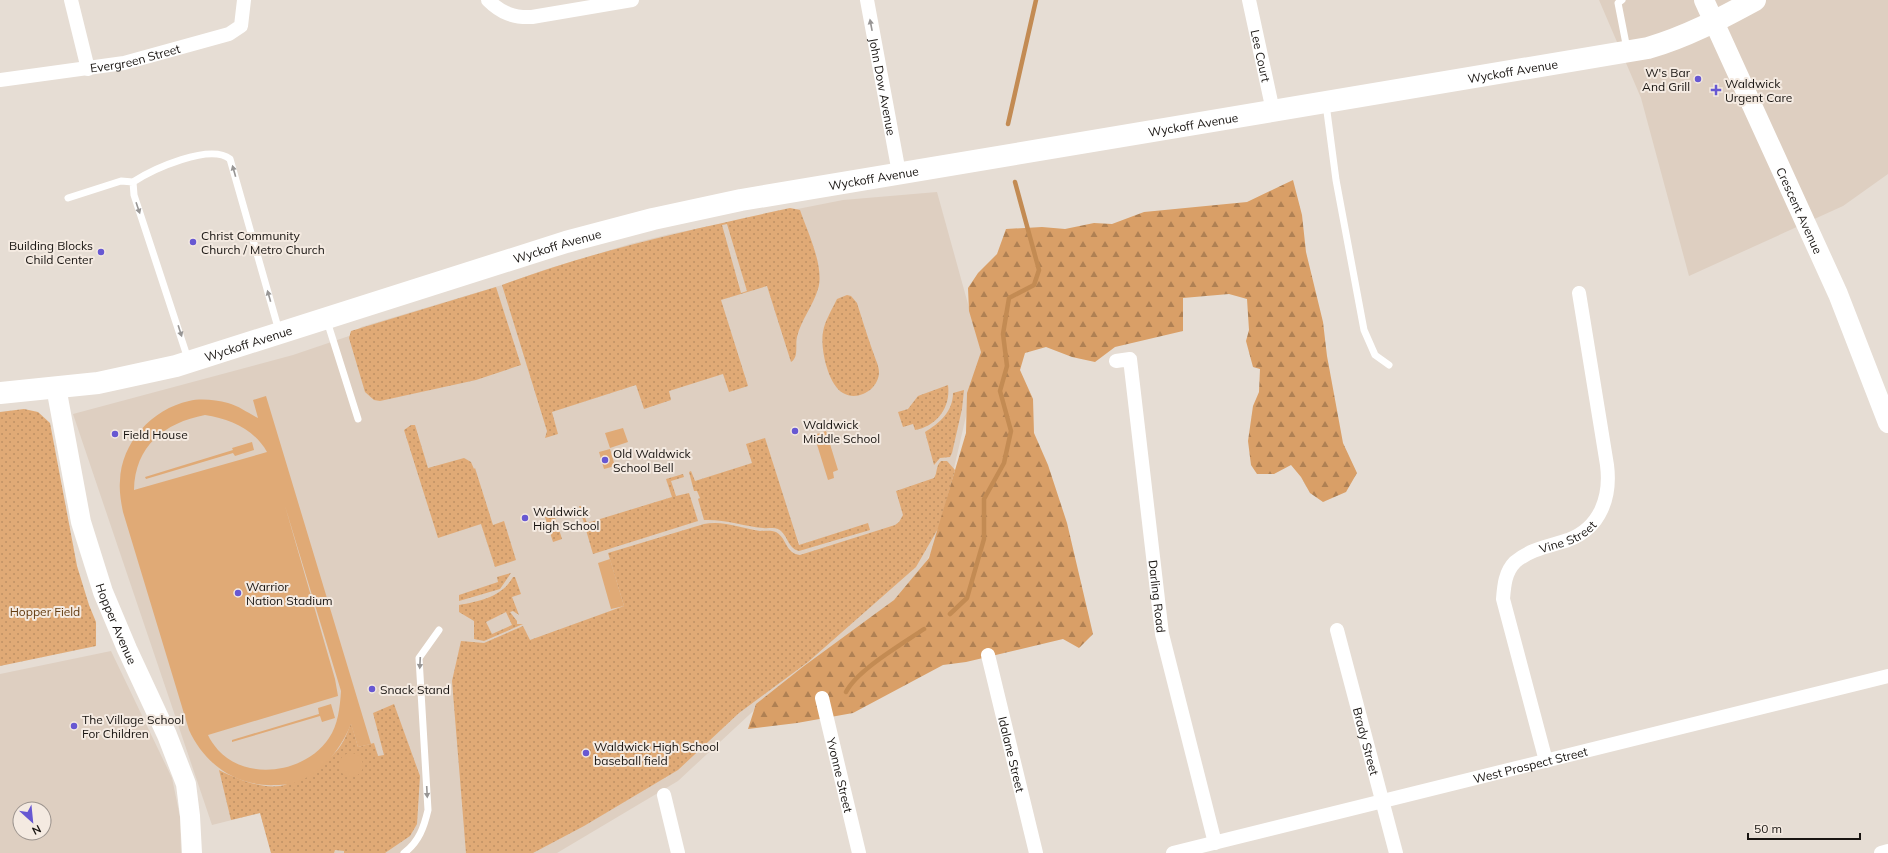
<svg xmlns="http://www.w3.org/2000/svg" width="1888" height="853" font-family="Mulish,sans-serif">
  <defs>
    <pattern id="grass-dots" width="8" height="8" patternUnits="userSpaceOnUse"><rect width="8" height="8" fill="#e0aa76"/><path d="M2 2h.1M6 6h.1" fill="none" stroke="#bf9165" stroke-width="1.8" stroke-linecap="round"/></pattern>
    <pattern id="forest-firs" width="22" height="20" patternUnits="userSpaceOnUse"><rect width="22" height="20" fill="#d99f67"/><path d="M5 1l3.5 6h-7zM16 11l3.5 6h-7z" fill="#af8053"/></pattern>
  </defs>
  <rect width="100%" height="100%" fill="#e6ddd4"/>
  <path fill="#decfc1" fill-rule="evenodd" d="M1599 0H1888V174L1843 206 1689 276 1641 98Z
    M937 192 981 351 937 542 919 574 894 600 828 653 763 702 678 781 557 853H271L260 813 212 825 73 414 293 355 352 335 361 327 502 285 544 270 630 244 670 234 843 200Z
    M111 651 172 778 180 817 181 853H0V674ZM20 809H44V833H20Z"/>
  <path fill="url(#grass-dots)" fill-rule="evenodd" d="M790 208 800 210C807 231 825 267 818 289 813 306 801 320 797 337 795 345 799 357 791 362L767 286 721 300 748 386 729 392 723 374 669 391 671 400 644 409 636 385 552 412 558 434 545 438 547 431 502 285C596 250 693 229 790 208ZM727 224 747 291 741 293 722 225Z
    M496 287 521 365 476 380 380 401 374 400 365 392 349 338 351 331Z
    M847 295 851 296 857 303C862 319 867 335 873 352 875 358 879 366 879 372 879 389 858 402 843 393 828 385 820 348 823 332 825 320 832 310 837 299Z
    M948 385C951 407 937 426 915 430L913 424 903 427 898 412 908 409 918 396Z
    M964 390 962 409 952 453 950 457 940 458 934 465 925 432C940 423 953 411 953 393Z
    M24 409 38 412 50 423 77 566 89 605 96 622V646L0 666V412Z
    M411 425H415L428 468 464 458 471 462 474 469 475 468 493 525 504 521 516 560 495 567 481 524 438 538 404 430Z
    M765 438 799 545 868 523 870 530 799 551C787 548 788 534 778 529 773 527 768 529 763 528 743 526 724 519 704 520L698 499 700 498 697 491H694L689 472 691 471 695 481 752 463 746 444Z
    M941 461H947L955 470 939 527 916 567 808 662 739 713 678 770 584 826 533 853H466L452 681 461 641 484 643 523 626 530 640 624 606 608 553 704 524C723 520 741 528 760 531 765 531 771 530 776 532 787 538 785 553 800 555L895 525 899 522 903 515 896 491 934 478C938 472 935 467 941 461Z
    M683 474 684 477 671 481 676 496 689 493 698 521 593 554 579 506H581L587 523 672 497 666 479Z
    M554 514 562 539 553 542 545 517Z
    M511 573 500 589 459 601V595L498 582 497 577Z
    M513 577H515L521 594 512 597 519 615 513 611 510 612 517 621V624H523L484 641 474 639V621L459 612V605C480 601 502 597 513 577ZM506 612 512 625 492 634 486 622Z
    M394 704 420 776 417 824 410 836 385 853H344V851L335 850 334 853H271L260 813 231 820 219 770C237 779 267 792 287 784 295 781 303 775 311 770 334 757 342 749 351 723L358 747 374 743 378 756 384 755 373 713Z"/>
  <path fill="url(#forest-firs)" d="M1293 180 1302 215 1306 252 1323 322 1327 356 1343 443 1357 473 1346 492 1323 502 1310 493 1301 477 1291 465 1274 474H1257L1251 465 1248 441 1253 406 1259 392 1260 369 1253 367 1246 341 1249 330 1247 299 1229 294 1183 298V331L1115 347 1095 362 1072 357 1046 347 1025 353 1020 370 1033 399 1034 433 1048 465 1067 523 1093 634 1079 648 1063 639 966 662 943 665 853 713 797 723 748 729 756 704 804 666 894 600 929 558 966 433 967 393 981 352 969 311 968 288 978 273 997 254 1006 229 1042 227 1065 229 1094 223 1112 224 1144 212 1247 202Z"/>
  <path fill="#e0aa76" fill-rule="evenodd" d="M266 396 371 744 358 747 351 724C341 748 326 768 302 780 294 784 284 785 276 785 237 787 205 765 189 730L123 512C121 502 119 491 120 481 121 443 152 409 189 401 201 398 216 400 228 403 239 406 248 413 258 418L253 400ZM205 415C230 419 254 429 267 452L134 490C135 446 164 423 205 415ZM285 506 341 691C340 707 338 725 329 738 306 773 247 782 218 750 214 745 210 740 208 735L338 696 335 679Z
    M623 428 628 442 610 448 605 433Z
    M826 431 838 470 833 472 834 478 828 480 814 435Z
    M252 442 254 450 235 456 233 453 146 479 145 477 233 450 232 448Z
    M610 449 615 466 604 469 599 452Z
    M610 559 624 606 611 609 598 563Z
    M331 704 335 718 322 722 320 716 232 742V740L319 714 318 708Z
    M339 765a12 12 0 1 1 24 0a12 12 0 1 1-24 0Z"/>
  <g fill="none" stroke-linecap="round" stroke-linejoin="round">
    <path stroke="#c38b53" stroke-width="4.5" d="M1008 124 1036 0
      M950 614 967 598 984 539V499L1004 463 1011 431 1000 391 1007 366 1003 334 1009 298 1034 285 1039 270 1015 182
      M846 692C857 670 902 644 924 629"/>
    <path stroke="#fff" stroke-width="7" d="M1622 0 1618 3 1627 49
      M1326 104 1336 180 1364 330 1375 355 1389 365
      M68 198 121 181 133 182
      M327 321 358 419
      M188 359 134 195 133 182C153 169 210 143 230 159L279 331
      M404 853C419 842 424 827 428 810L419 658 439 630"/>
    <g stroke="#fff" stroke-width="14">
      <path d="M71 0 88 69"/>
      <path d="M488 0C501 13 514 18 532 17L632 0"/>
      <path id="s1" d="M867 0 899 173"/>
      <path id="s2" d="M1249 0 1273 111"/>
      <path id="s3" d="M0 80 124 63 229 34 241 26 244 0"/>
      <path id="s4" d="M1116 361 1130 359 1162 634 1215 843"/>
      <path id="s5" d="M1337 630 1396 853"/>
      <path id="s6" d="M988 655 1036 853"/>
      <path id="s7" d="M822 698 859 853"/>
      <path id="s8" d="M1546 761 1503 599C1504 586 1505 572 1515 562 1530 549 1550 546 1568 540 1601 528 1611 496 1607 465L1579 293"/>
      <path d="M664 795 678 853"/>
      <path id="s9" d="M1173 853 1888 676"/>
      <path d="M1881 853 1888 851"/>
    </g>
    <g stroke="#fff" stroke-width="20">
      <path id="s10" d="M1704 0 1838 294 1888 423"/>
      <path id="s11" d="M56 387 81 522 103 592 127 649 167 735 186 784 190 816 192 853"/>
    </g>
    <path stroke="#fff" stroke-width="22" id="s12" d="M0 393 98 383 176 366 566 242 653 219 741 200 1648 48C1686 37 1720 19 1755 0"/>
  </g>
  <defs><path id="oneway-solid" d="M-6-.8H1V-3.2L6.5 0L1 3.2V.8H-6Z"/></defs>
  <g fill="#979594">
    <use href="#oneway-solid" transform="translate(871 25) rotate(-101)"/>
    <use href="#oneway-solid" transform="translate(234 171) rotate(-106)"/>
    <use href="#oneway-solid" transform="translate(138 208) rotate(71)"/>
    <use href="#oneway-solid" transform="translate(269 296) rotate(-106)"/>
    <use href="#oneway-solid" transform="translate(180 331) rotate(72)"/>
    <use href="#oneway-solid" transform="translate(420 663) rotate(93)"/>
    <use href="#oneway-solid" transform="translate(427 792) rotate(87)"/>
  </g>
  <g fill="#6758d2" stroke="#f4eae1" stroke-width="1.5">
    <circle cx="1698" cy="79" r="4"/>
    <path d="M1714 84h4v4h4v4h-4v4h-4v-4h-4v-4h4z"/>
    <circle cx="193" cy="242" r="4"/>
    <circle cx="101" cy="252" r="4"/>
    <circle cx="795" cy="431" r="4"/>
    <circle cx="115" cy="434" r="4"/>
    <circle cx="605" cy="460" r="4"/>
    <circle cx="525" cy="518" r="4"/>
    <circle cx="238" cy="593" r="4"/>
    <circle cx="372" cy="689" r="4"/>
    <circle cx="74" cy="726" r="4"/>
    <circle cx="586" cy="753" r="4"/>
  </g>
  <g text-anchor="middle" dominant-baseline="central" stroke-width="4" stroke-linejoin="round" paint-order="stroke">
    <g font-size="12" fill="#181411" stroke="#f4eae1">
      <text stroke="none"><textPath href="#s2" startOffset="57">Lee Court</textPath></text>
      <text stroke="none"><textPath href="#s3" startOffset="137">Evergreen Street</textPath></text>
      <text stroke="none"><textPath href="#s12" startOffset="1550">Wyckoff Avenue</textPath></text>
      <text stroke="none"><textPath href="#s1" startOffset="88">John Dow Avenue</textPath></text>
      <text stroke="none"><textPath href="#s12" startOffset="1226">Wyckoff Avenue</textPath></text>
      <text stroke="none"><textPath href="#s12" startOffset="902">Wyckoff Avenue</textPath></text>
      <text stroke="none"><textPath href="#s10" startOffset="231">Crescent Avenue</textPath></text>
      <text stroke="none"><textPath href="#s12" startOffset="578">Wyckoff Avenue</textPath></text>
      <text stroke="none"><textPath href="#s12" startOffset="254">Wyckoff Avenue</textPath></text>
      <text stroke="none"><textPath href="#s8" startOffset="266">Vine Street</textPath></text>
      <text stroke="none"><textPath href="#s4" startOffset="253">Darling Road</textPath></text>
      <text stroke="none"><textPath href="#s11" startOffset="245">Hopper Avenue</textPath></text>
      <text stroke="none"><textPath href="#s5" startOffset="115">Brady Street</textPath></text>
      <text stroke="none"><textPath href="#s6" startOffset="102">Idalane Street</textPath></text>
      <text stroke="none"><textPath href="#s9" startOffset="368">West Prospect Street</textPath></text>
      <text stroke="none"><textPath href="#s7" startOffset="79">Yvonne Street</textPath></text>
    </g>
    <g font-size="12" fill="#181411" stroke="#f4eae1" text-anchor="start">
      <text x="1690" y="72" text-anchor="end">W's Bar<tspan x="1690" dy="14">And Grill</tspan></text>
      <text x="1725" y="83">Waldwick<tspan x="1725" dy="14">Urgent Care</tspan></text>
      <text x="201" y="235">Christ Community<tspan x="201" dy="14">Church / Metro Church</tspan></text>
      <text x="93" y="245" text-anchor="end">Building Blocks<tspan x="93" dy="14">Child Center</tspan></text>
      <text x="803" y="424">Waldwick<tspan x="803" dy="14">Middle School</tspan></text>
      <text x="123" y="434">Field House</text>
      <text x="613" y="453">Old Waldwick<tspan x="613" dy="14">School Bell</tspan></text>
      <text x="533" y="511">Waldwick<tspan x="533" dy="14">High School</tspan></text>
      <text x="246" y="586">Warrior<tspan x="246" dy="14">Nation Stadium</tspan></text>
      <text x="380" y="689">Snack Stand</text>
      <text x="82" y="719">The Village School<tspan x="82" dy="14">For Children</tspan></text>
      <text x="594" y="746">Waldwick High School<tspan x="594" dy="14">baseball field</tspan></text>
    </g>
    <g font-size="12" fill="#633c11" stroke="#f4eae1">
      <text x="45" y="611">Hopper Field</text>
    </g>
  </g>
  <g transform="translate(32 821) rotate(153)"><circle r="19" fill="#f4eae1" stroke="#9c948e"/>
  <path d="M0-3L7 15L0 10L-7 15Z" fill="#6758d2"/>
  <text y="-6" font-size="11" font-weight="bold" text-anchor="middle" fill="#181411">N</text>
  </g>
  <path d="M1748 833v6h112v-6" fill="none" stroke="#181411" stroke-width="2"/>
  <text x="1754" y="833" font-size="12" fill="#181411" stroke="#f4eae1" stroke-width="3" paint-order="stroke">50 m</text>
</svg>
